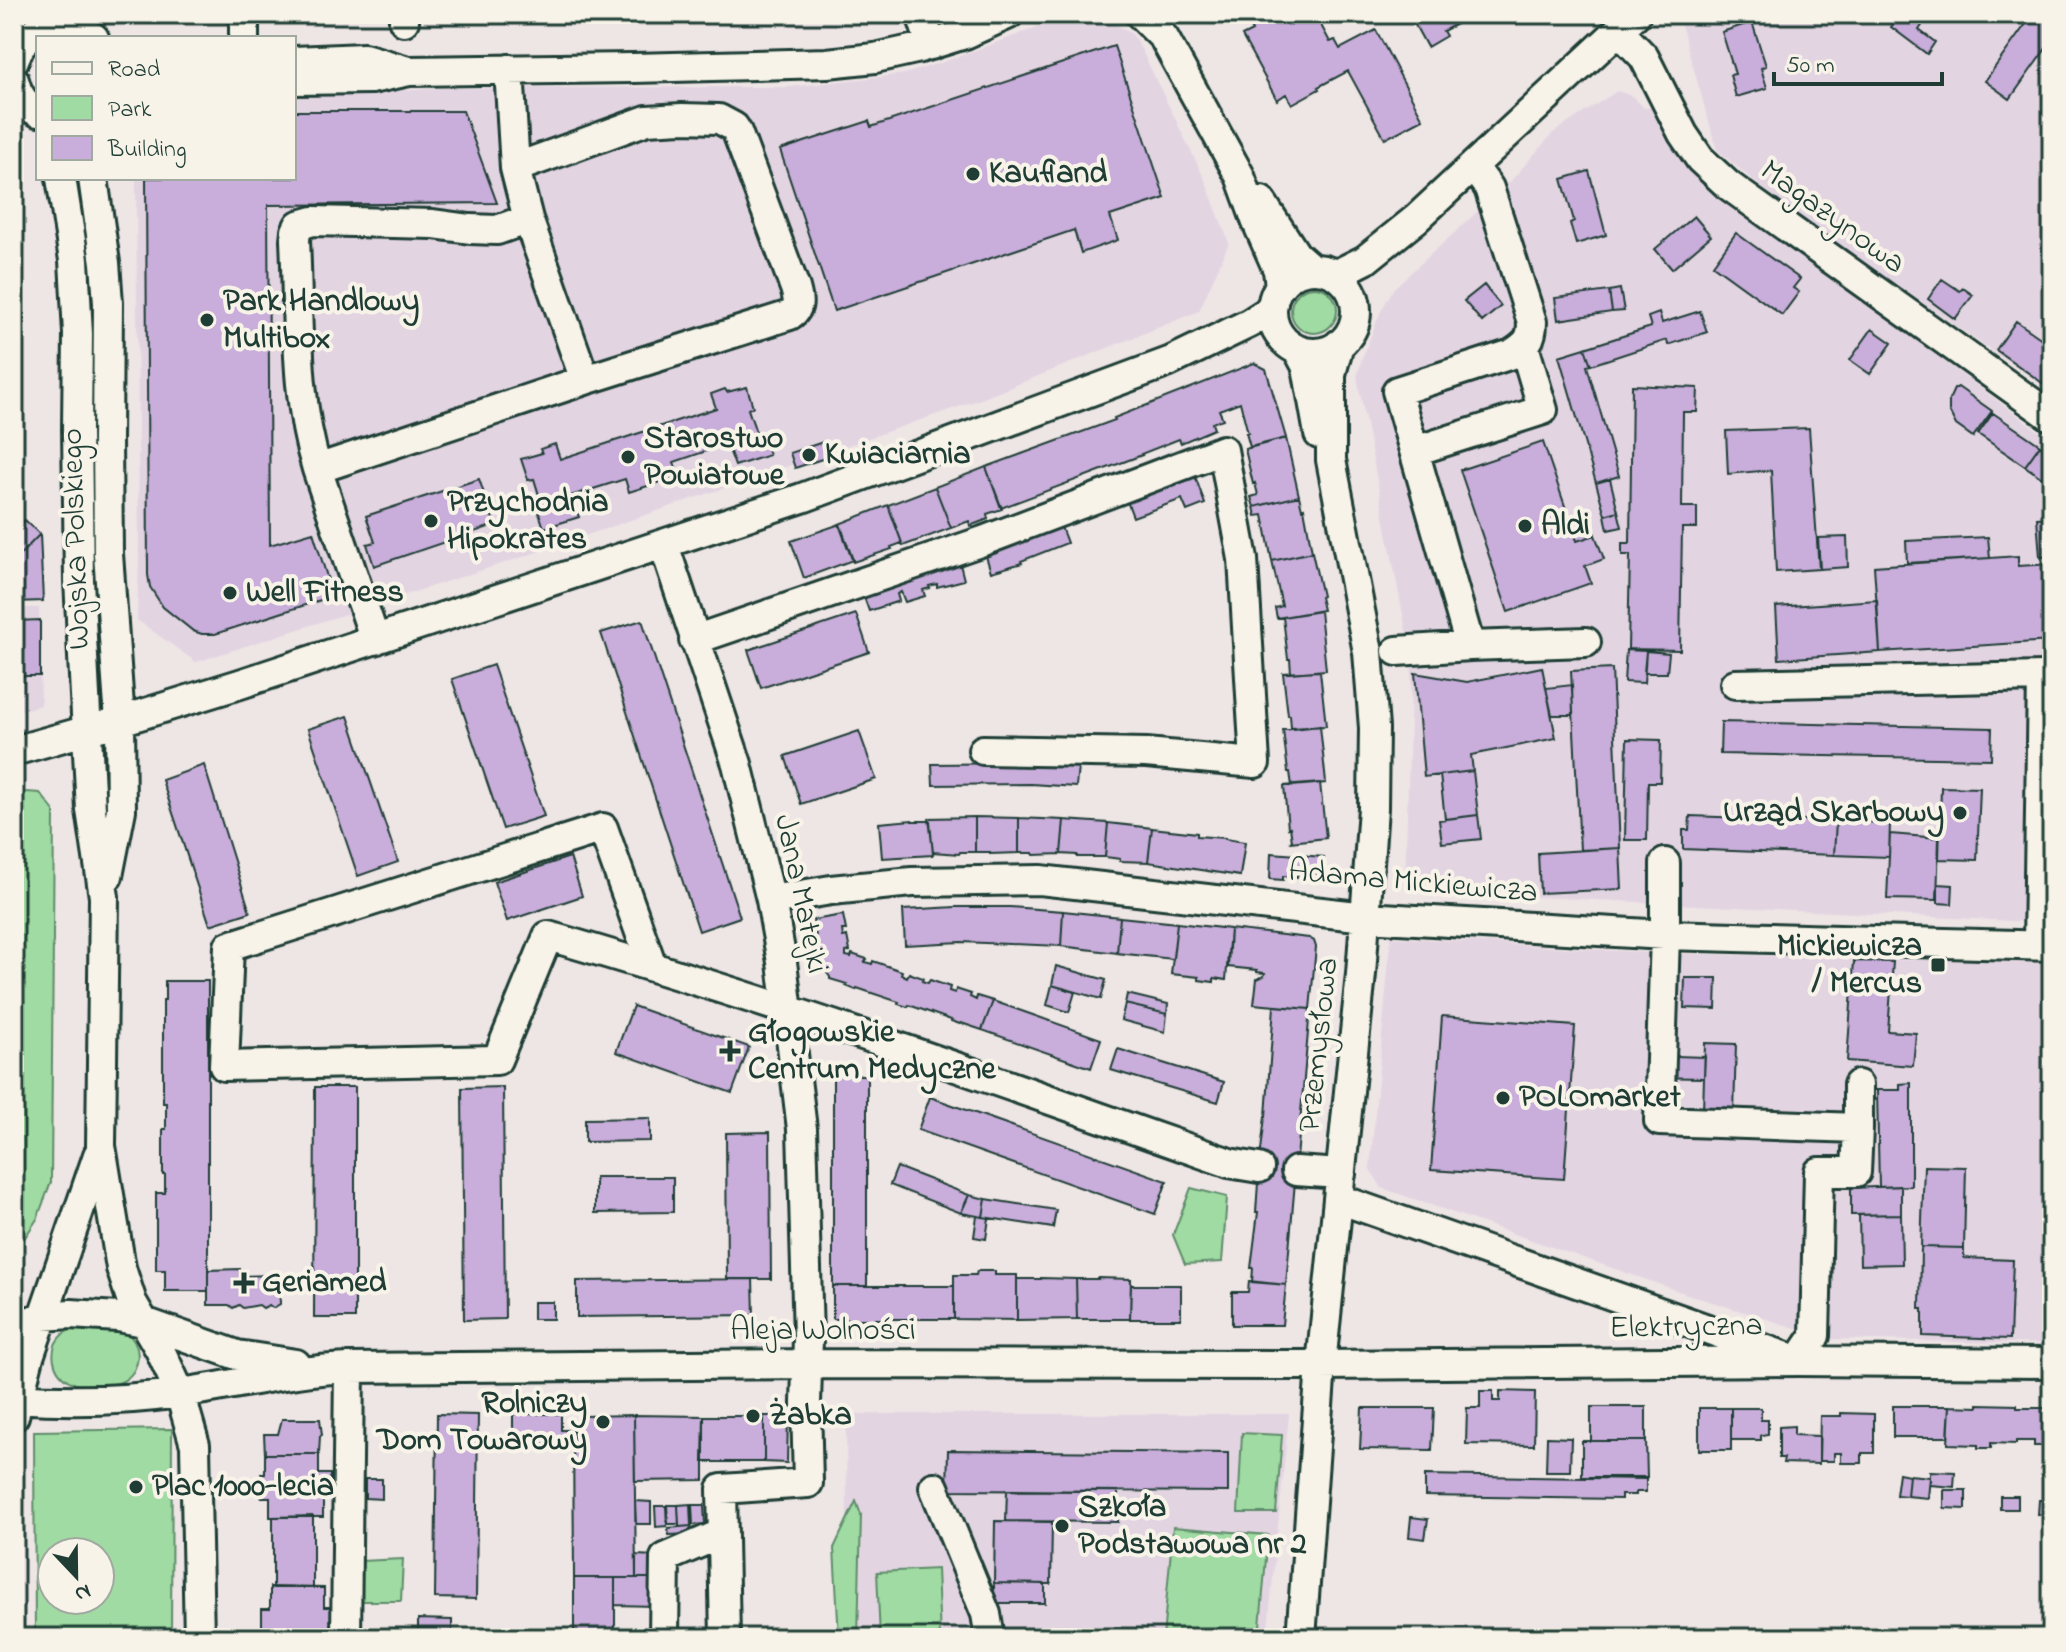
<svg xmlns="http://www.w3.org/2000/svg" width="2066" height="1652" font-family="'Indie Flower',sans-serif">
  <rect width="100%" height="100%" fill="#eee5e5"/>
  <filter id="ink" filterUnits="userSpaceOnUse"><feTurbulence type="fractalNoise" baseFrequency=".0125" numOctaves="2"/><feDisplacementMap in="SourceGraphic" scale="16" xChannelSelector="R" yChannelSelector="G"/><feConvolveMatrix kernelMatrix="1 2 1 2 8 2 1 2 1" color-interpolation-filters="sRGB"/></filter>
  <g filter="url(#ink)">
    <path fill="#e3d4e2" d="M1678 14H2052V392L1796 216 1717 150Z
      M1099 19 1117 25 1133 35 1142 51 1205 180 1229 243 1199 311 981 399 788 466 523 557 196 662 137 620 139 559 136 178H294V96L444 88 790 87 904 74 943 62 1041 26 1063 21Z
      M1617 91 1632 96 1644 108 1657 107 1675 148 1713 190 2052 441V923L1419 891 1405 883 1412 661 1357 377 1362 358 1381 311 1394 288 1510 182 1553 133Z
      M14 608H39L41 705 14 712Z
      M1391 937 1653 953 2052 963V1344L1831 1339 1693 1296 1382 1188 1370 1169Z
      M846 1414H1289L1267 1638H848Z"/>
    <path fill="#9fdba2" stroke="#5f8c6b" stroke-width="2" fill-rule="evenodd" d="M75 178H79L86 214 93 274 96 571 100 641H95L88 473 86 249Z
      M1291 310a23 23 0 1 1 46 0a23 23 0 1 1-46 0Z
      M27 792 40 793 54 811 51 1182 37 1219 14 1254V796Z
      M1191 1188 1227 1197 1222 1262 1185 1264 1173 1235Z
      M80 1326C92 1327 106 1325 117 1328 142 1335 145 1369 123 1381 116 1385 108 1385 99 1385 89 1385 78 1386 69 1381 51 1371 48 1347 63 1334 68 1330 74 1328 80 1326Z
      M172 1429 171 1638H35L34 1431ZM52 1552H100V1600H52Z
      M1242 1433 1282 1435 1276 1513H1238Z
      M856 1501 861 1515 858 1638H839L834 1548Z
      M1173 1527 1268 1535 1259 1638H1163Z
      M403 1559 401 1601H361L360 1561Z
      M937 1569 940 1638H880L877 1572Z"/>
    <path fill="#c9addb" stroke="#1f3d34" stroke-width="2" d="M1244 14H1315L1330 42 1335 40 1340 49 1376 30 1423 119 1385 139 1348 71 1318 87 1319 89 1292 104 1286 94 1277 100 1242 36 1252 31Z
      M1409 14H1475L1443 31 1446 36 1427 47Z
      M1900 14H1910L1923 24 1919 30 1935 42 1927 54 1891 27Z
      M2033 14H2052V40L2010 99 1985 81Z
      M1752 22 1766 66 1761 68 1767 88 1736 97 1730 75 1735 74 1722 32Z
      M1114 46 1165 198 1110 216 1118 240 1081 253 1074 230 834 311 780 150 869 121 871 127Z
      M294 111H463L497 203 268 205 270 545 313 532 333 596 215 634H202L193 631 163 607 150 587 148 575 146 178H294Z
      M1589 171 1606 235 1576 244 1570 223 1574 221 1562 179Z
      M1694 216 1711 236 1672 269 1655 249Z
      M1736 233 1800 279 1793 288 1799 292 1782 315 1713 265Z
      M1942 279 1960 291 1963 288 1973 295 1955 319 1928 299Z
      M1484 285 1501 306 1482 322 1464 301Z
      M1620 289 1624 311 1612 312 1609 291Z
      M1609 291 1612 312 1558 320 1555 298Z
      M1700 311 1707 332 1668 345 1667 340 1591 365 1585 348 1651 327 1648 317 1659 313 1662 323Z
      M2016 321 2052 346 2051 389 1996 350Z
      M1872 329 1892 343 1870 374 1850 360Z
      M1585 348 1591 365 1587 366 1619 476 1596 483 1559 356Z
      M1254 363 1266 369 1286 438 1250 447 1246 433H1248L1240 402 1219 410 1223 419 1212 423 1214 429 1181 443 1179 439 1141 454 1142 455 1001 508 986 467 1115 420 1114 418Z
      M1632 385 1698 388 1697 412H1683L1682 507H1697V528H1682L1680 650 1628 649 1630 555H1622V543H1630Z
      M747 387 753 407 748 409 757 435 762 433 769 455 735 466 727 444 674 462 679 476 629 492 625 479 571 496 579 517 544 528 537 507 542 505 534 479 528 480 521 459 542 453 540 449 555 444 560 459 716 408 711 394 725 389 727 392Z
      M1958 387 1992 411 1973 437 1956 425 1949 411V400L1954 389Z
      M1993 413 2040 445 2025 466 1978 434Z
      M1809 428 1819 569 1776 572 1771 470 1728 474 1726 431Z
      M1286 438 1299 496 1254 507 1251 497 1258 495 1255 483 1253 484 1245 449Z
      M823 442 828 457 795 468 790 453Z
      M1543 442 1577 541 1595 535 1604 559 1585 566 1591 583 1508 612 1460 470Z
      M2040 445 2052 454V485L2025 466Z
      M986 467 1002 509 987 514 988 519 970 526 969 521 951 528 935 487Z
      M1195 476 1205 504 1187 511 1182 499 1133 517 1127 501Z
      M479 479 495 525 374 566 367 544 375 542 366 516Z
      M1610 479 1618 511 1605 515 1596 483Z
      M935 487 951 528 903 546 888 505Z
      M1299 496 1302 509 1304 508 1312 552 1272 561 1263 515 1256 516 1254 507Z
      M888 505 902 543 891 547 892 549 853 562 839 524Z
      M1618 511 1622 527 1608 530 1605 515Z
      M1588 512 1595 535 1577 541 1569 518Z
      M2052 517V556L2040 557 2037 518Z
      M25 520 40 534 14 561V531Z
      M840 524 853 560 804 578 791 541Z
      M1061 527 1067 543 1021 561 1022 563 991 572 985 553Z
      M40 534 43 601 14 602V561Z
      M1847 537 1848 567 1820 569 1818 538Z
      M1988 537 1990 558 1907 563 1906 541Z
      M1312 552 1322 596 1320 597 1323 610 1277 618 1275 608 1282 606 1272 561Z
      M2018 556V566L2052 564V641L1880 652 1874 566Z
      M959 560 964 580 937 587V584L929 586 930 588 923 590 925 596 905 602 901 592 897 594 899 601 869 611 861 589Z
      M1877 600 1880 652 1779 659 1776 607Z
      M1320 611 1326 670 1291 673 1290 659H1288L1283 617Z
      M856 614 869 652 761 688 748 650Z
      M40 620V676H14L15 621Z
      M642 620 740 917 699 931 601 633Z
      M1626 650 1646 651 1644 683 1624 682Z
      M1646 651 1669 653 1667 673H1644Z
      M493 665 544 816 503 829 452 679Z
      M1542 667 1556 738 1471 755 1473 771 1424 777 1415 673 1467 682Z
      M1612 669 1620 848 1580 850 1571 671Z
      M1320 671 1326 726 1291 728 1290 715H1288L1283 673Z
      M1572 685 1573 715H1552L1546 688Z
      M348 716 398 862 358 876 308 729Z
      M1721 722 1992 728 1991 759 1720 754Z
      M1320 726 1326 783 1292 786 1290 772H1288L1283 730Z
      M859 731 876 779 801 804 785 756Z
      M1627 739 1661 740 1660 782H1648L1647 840H1625Z
      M1032 763 1078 767 1076 787 1031 784 933 785 932 764Z
      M204 765 250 912 210 925 162 780Z
      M1473 771 1478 815 1445 819 1440 775Z
      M1320 783 1326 838 1290 842 1292 841 1290 827 1288 828 1284 786Z
      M1941 787 1980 788 1977 860 1939 859Z
      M1478 815 1481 839 1442 843 1439 820Z
      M1690 816 1836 821 1834 855 1683 849V830H1689Z
      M975 817V852H960L959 854 933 852 929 818Z
      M975 817 1019 818V853L990 854V852H975Z
      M1019 818 1064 820 1061 854 1034 855 1033 853H1019Z
      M912 820V821H930L933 855 882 858 879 823Z
      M1064 820 1108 823 1105 857H1077V855L1061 854Z
      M1836 821 1890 823 1889 857 1834 855Z
      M1108 823 1152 828 1148 862 1120 861V859L1105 857Z
      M1152 828 1197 833V836L1225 838V839L1245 842 1240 876 1148 862Z
      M1890 834 1939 838 1937 900 1887 899Z
      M1620 848 1622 889 1540 893 1538 853Z
      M1271 853 1324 857 1323 874 1298 872 1297 877 1283 876V880L1270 879Z
      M570 857 582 896 507 921 494 882Z
      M1938 884 1953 885 1952 904 1938 903Z
      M956 907H1010L1063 911 1061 946 961 942 905 945 903 910Z
      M1063 911 1120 917 1117 953 1061 946Z
      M843 915 846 930H842L843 937 847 936 850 951 846 952V956L851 957 852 954 867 959 865 962 872 964 873 961 902 971 901 974 907 977 909 973 923 978 922 981 928 983 930 980 950 987 949 991 955 993 956 989 971 994 970 997 976 1000 977 996 993 1001 982 1030 961 1023 960 1024 951 1021V1020L909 1005 908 1007 898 1004 899 1002 857 988 856 990 846 986 847 984 830 979V977L824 969 822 970 819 952H817L815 942H817L813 920Z
      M1120 917 1177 923 1173 959 1117 953Z
      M1177 923 1230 929 1226 980 1214 978V982L1199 980V977L1171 974Z
      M1230 929 1309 938 1314 941 1316 947 1310 1009 1254 1004 1257 979 1264 976 1265 973 1257 972V970L1228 967Z
      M1854 961 1893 962 1888 1031 1916 1033 1913 1066 1847 1061Z
      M1056 966 1106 980 1101 999 1052 985Z
      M1685 978H1717L1716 1009 1684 1008Z
      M2052 978V1105H2045V986Z
      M165 981H208V1291H165V1270H156V1193H165V1175H163V1129H166V1103H163V1000H165Z
      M1052 985 1075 992 1069 1012 1047 1005Z
      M1127 994 1168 1004 1167 1014 1125 1004Z
      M993 1001 1101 1039 1091 1068 982 1030Z
      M1125 1004 1167 1014 1165 1032 1121 1020Z
      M633 1006 749 1047 732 1093 616 1052Z
      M1274 1006 1310 1009 1286 1285 1252 1282 1253 1268H1251L1258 1212H1256L1259 1168 1265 1116H1266Z
      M1442 1016 1575 1026 1564 1179 1431 1170Z
      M1705 1043 1736 1044 1734 1113 1703 1112Z
      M1118 1049 1224 1082 1218 1102 1111 1070Z
      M1646 1055 1705 1057 1704 1078 1646 1077Z
      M833 1075H867V1286H833Z
      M1911 1083V1186L1879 1187 1877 1090H1900V1084Z
      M315 1087H355V1318H314Z
      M503 1087 505 1319 464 1320 462 1088Z
      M930 1097 1167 1181 1155 1214 918 1130Z
      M650 1118V1141L585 1142V1119Z
      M770 1132 771 1279H727L726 1133Z
      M1924 1166 1966 1167 1964 1248 1921 1247Z
      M897 1167 969 1195 961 1213 890 1185Z
      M595 1177H673V1212L595 1213Z
      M1901 1186V1214L1851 1215V1188Z
      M969 1195 986 1199 983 1217 961 1213Z
      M986 1199 1056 1210 1053 1228 983 1217Z
      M1901 1214 1902 1264 1860 1265 1859 1215Z
      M977 1216 989 1218 986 1239 974 1237Z
      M1921 1247 1964 1248V1258L2013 1260 2010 1339 1923 1336V1309H1920Z
      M240 1269V1276L279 1275 280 1304 273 1308 269 1305 263 1308 259 1305 243 1308 239 1305 233 1308 229 1305H208V1270Z
      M977 1271H995V1275H1017V1320L954 1319V1275H976Z
      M1041 1278 1076 1279 1077 1319 1017 1320V1279H1041Z
      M1098 1278 1131 1279 1130 1319H1077L1076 1279H1098Z
      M753 1279 754 1315 577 1317V1281Z
      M1249 1281 1286 1285 1282 1325H1232V1292H1248Z
      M1131 1285H1181V1319H1130Z
      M833 1286H954V1319H833Z
      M533 1302H553V1319H533Z
      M1480 1391H1493V1401H1500V1391L1535 1392 1534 1445 1466 1444 1467 1408H1480Z
      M1978 1404 2017 1405V1408H2052V1441H2049V1446H2034V1441H2016V1444L1991 1443V1448H1978V1445L1948 1444 1950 1406 1978 1407Z
      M1893 1406H1950L1948 1437H1893Z
      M1591 1407H1646V1441H1591Z
      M1362 1408H1434L1432 1450 1360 1449Z
      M1699 1408H1731V1450H1699Z
      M1731 1408H1761V1420H1768V1434L1761 1435V1440H1731Z
      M1841 1413 1874 1414V1453H1862V1463H1841V1453H1834V1461H1819L1820 1416H1841Z
      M437 1414 478 1415 476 1599 435 1598Z
      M513 1414H561V1430H572V1443H513Z
      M634 1415 704 1416V1480L635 1481Z
      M634 1415 636 1578H574L573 1421H583V1416Z
      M704 1416H764V1462H703Z
      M764 1416H788L787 1463 764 1462Z
      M282 1419H320L322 1435 320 1436 319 1454H265L264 1434H278Z
      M1794 1426V1435L1819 1436V1464L1783 1463 1784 1458H1779V1427Z
      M1547 1437 1571 1438 1570 1471H1546Z
      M1582 1441H1646L1647 1477H1582Z
      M948 1450 1228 1453V1492L947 1490Z
      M265 1454H319V1474H330V1496H323V1517H270V1497H261V1474H265Z
      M1930 1471 1955 1472 1954 1487 1930 1485Z
      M1899 1473 1909 1475 1907 1496 1896 1495Z
      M1425 1475 1646 1479V1492H1636V1495H1621V1499L1425 1496Z
      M1909 1475 1930 1477 1928 1498 1907 1496Z
      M365 1479H382V1499L365 1498Z
      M1007 1490 1118 1491V1522L1006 1521Z
      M1944 1490H1966V1509L1944 1508Z
      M2000 1496H2018V1509H2000Z
      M2039 1500H2052V1515L2038 1514Z
      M635 1501 651 1502V1524H636Z
      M690 1504 691 1526 679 1527 678 1505Z
      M667 1505H678L679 1524H668Z
      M692 1505H704L705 1524 693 1525Z
      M655 1506H666L667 1526 656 1527Z
      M313 1516V1588H273V1517Z
      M1411 1517 1428 1519 1425 1539 1409 1537Z
      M995 1521 1052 1522 1051 1584 994 1583Z
      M691 1526 692 1534 669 1535 668 1528Z
      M636 1555 655 1556V1578H636Z
      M574 1578H615V1638H574Z
      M615 1578H655V1606L615 1605Z
      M994 1583 1045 1584V1603H994Z
      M270 1587 324 1588V1607H332V1631H320V1638H265V1630H262V1609H270Z
      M418 1619 452 1620V1638H418Z"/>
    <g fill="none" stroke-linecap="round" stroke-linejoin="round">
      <defs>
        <path id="minor" d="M244 14V38
          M404 14V21
          M921 14 931 45
          M1140 14 1164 38 1240 176 1256 220 1278 270 1280 287
          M1618 30 1644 57 1683 134 1700 159 1728 185 2052 417
          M14 60C27 24 63 12 94 38
          M294 61 364 58 408 71
          M509 69 515 168 528 219 585 380 790 315C801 308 798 299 795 288L737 132 734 127 719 119 682 118 647 120 515 168
          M14 80C17 94 25 106 38 112
          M294 80 371 79 409 71 633 68 827 63 875 58 920 48 965 34 1009 14
          M1473 166 1489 188 1532 322C1532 340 1527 344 1512 354L1397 391 1470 646 1586 642
          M61 178 74 260 78 334 77 429 79 580 91 810 104 897 101 1146 121 1268 132 1302 160 1350 180 1393 195 1445 199 1638
          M93 178 105 263 108 303 107 440 108 554 120 721 121 810 108 876
          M1261 201 1296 255 1312 269
          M528 219 497 230 470 229 433 224 313 221 299 225 296 231 295 240C299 317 294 394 317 469L585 380
          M1272 311a42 42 0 1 1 84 0a42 42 0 1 1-84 0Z
          M1335 275 1365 260 1416 219 1636 14
          M1298 350 1307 367 1319 434
          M1415 451 1543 410 1524 346
          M317 469 375 640
          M664 545 737 764 771 900 782 962 802 1129 808 1337 806 1403 808 1483 722 1489 725 1638
          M694 640 983 541 1223 450 1243 559 1255 763 1146 753 983 750
          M1397 651 1470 646
          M1735 684 2042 677 2038 945
          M14 751 120 721 240 684 802 498 1169 362 1250 323 1267 312 1273 304
          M1665 863V935L1659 1121 1858 1128V1085
          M771 900 831 890 912 882 1040 880 1366 917 1483 924 1665 935 2052 946
          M652 966 603 828 229 946 224 1066 497 1060 548 936C778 1002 1003 1083 1229 1163L1259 1168
          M1296 1171 1341 1174
          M1339 1199 1798 1361 1815 1336 1819 1172H1856L1858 1128
          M14 1328 43 1316 71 1314 118 1317 144 1322 237 1355 296 1364
          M14 1398C69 1402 125 1401 180 1393 237 1385 291 1370 349 1368L807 1364 1321 1365 1798 1361 2052 1363
          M14 1416 29 1357 98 1155
          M934 1487 986 1614 990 1638
          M346 1638 349 1368
          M664 1638 665 1558 723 1533
          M1301 1638 1321 1365 1361 974 1373 808 1374 728 1368 652 1331 460V374L1339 344"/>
      </defs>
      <use href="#minor" stroke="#1f3d34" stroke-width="34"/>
      <use href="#minor" stroke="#f7f3e8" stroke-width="28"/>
    </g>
  </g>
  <g fill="#1f3d34" stroke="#f7f3e8" stroke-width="3">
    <circle cx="973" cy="174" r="8"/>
    <circle cx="207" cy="320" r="8"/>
    <circle cx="809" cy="455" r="8"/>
    <circle cx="628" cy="457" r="8"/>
    <circle cx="431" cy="521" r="8"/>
    <circle cx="1525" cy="526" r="8"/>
    <circle cx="230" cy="593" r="8"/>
    <circle cx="1960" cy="813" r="8"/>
    <rect x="1930" y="957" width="16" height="16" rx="4"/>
    <path d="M726 1039h8v8h8v8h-8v8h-8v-8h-8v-8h8z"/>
    <circle cx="1503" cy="1098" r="8"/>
    <path d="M240 1271h8v8h8v8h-8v8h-8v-8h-8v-8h8z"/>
    <circle cx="753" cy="1416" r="8"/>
    <circle cx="603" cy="1422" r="8"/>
    <circle cx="136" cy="1487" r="8"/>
    <circle cx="1062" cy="1526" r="8"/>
  </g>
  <g text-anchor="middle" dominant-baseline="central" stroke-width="8" stroke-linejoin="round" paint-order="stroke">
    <g font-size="32" font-weight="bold" fill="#1f3d34" stroke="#f7f3e8" text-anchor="start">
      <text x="989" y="174">Kaufland</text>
      <text x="223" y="302">Park Handlowy<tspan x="223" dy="37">Multibox</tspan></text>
      <text x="644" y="439">Starostwo<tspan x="644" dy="37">Powiatowe</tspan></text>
      <text x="825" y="455">Kwiaciarnia</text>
      <text x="447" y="503">Przychodnia<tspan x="447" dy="37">Hipokrates</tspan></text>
      <text x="1541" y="526">Aldi</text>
      <text x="246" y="593">Well Fitness</text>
      <text x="1944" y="813" text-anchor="end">Urząd Skarbowy</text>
      <text x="1922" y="947" text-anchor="end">Mickiewicza<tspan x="1922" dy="37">/ Mercus</tspan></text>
      <text x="748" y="1033">Głogowskie<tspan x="748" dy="37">Centrum Medyczne</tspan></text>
      <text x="1519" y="1098">POLOmarket</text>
      <text x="262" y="1283">Geriamed</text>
      <text x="587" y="1404" text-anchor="end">Rolniczy<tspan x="587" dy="37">Dom Towarowy</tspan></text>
      <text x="769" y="1416">Żabka</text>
      <text x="152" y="1487">Plac 1000-lecia</text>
      <text x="1078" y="1508">Szkoła<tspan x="1078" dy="37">Podstawowa nr 2</tspan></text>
    </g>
    <g font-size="32" fill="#1f3d34" stroke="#f7f3e8">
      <text transform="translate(1832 218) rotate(36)">Magazynowa</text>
      <text transform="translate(77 539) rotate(-92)">Wojska Polskiego</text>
      <text transform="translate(1413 883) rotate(5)">Adama Mickiewicza</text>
      <text transform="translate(800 894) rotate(78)">Jana Matejki</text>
      <text transform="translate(1320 1045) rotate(-84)">Przemysłowa</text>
      <text transform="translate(1686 1328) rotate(-1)">Elektryczna</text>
      <text x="823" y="1331">Aleja Wolności</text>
    </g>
  </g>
  <rect width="2066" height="1652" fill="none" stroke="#f7f3e8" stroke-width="48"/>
  <rect x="24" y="24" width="2018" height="1604" fill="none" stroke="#1f3d34" stroke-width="3" filter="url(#ink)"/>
  <rect x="36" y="36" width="260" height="144" fill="#f7f3e8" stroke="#a1aaa0" stroke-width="2"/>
  <rect x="52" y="62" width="40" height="12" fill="#f7f3e8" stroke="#a1aaa0" stroke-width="2"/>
  <text x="108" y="76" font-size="24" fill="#1f3d34">Road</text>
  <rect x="52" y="96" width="40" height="24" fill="#9fdba2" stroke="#a1aaa0" stroke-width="2"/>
  <text x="108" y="116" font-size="24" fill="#1f3d34">Park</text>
  <rect x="52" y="136" width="40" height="24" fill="#c9addb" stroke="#a1aaa0" stroke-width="2"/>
  <text x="108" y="156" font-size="24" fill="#1f3d34">Building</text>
  <g transform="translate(76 1576) rotate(158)"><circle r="38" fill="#f7f3e8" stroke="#a1aaa0" stroke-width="2"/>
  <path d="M0-6L14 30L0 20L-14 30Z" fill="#1f3d34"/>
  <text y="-12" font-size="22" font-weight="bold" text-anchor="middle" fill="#1f3d34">N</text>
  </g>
  <path d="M1774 72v12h168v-12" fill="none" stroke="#1f3d34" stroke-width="4"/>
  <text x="1786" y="72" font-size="24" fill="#1f3d34" stroke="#f7f3e8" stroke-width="6" paint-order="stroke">50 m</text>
</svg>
